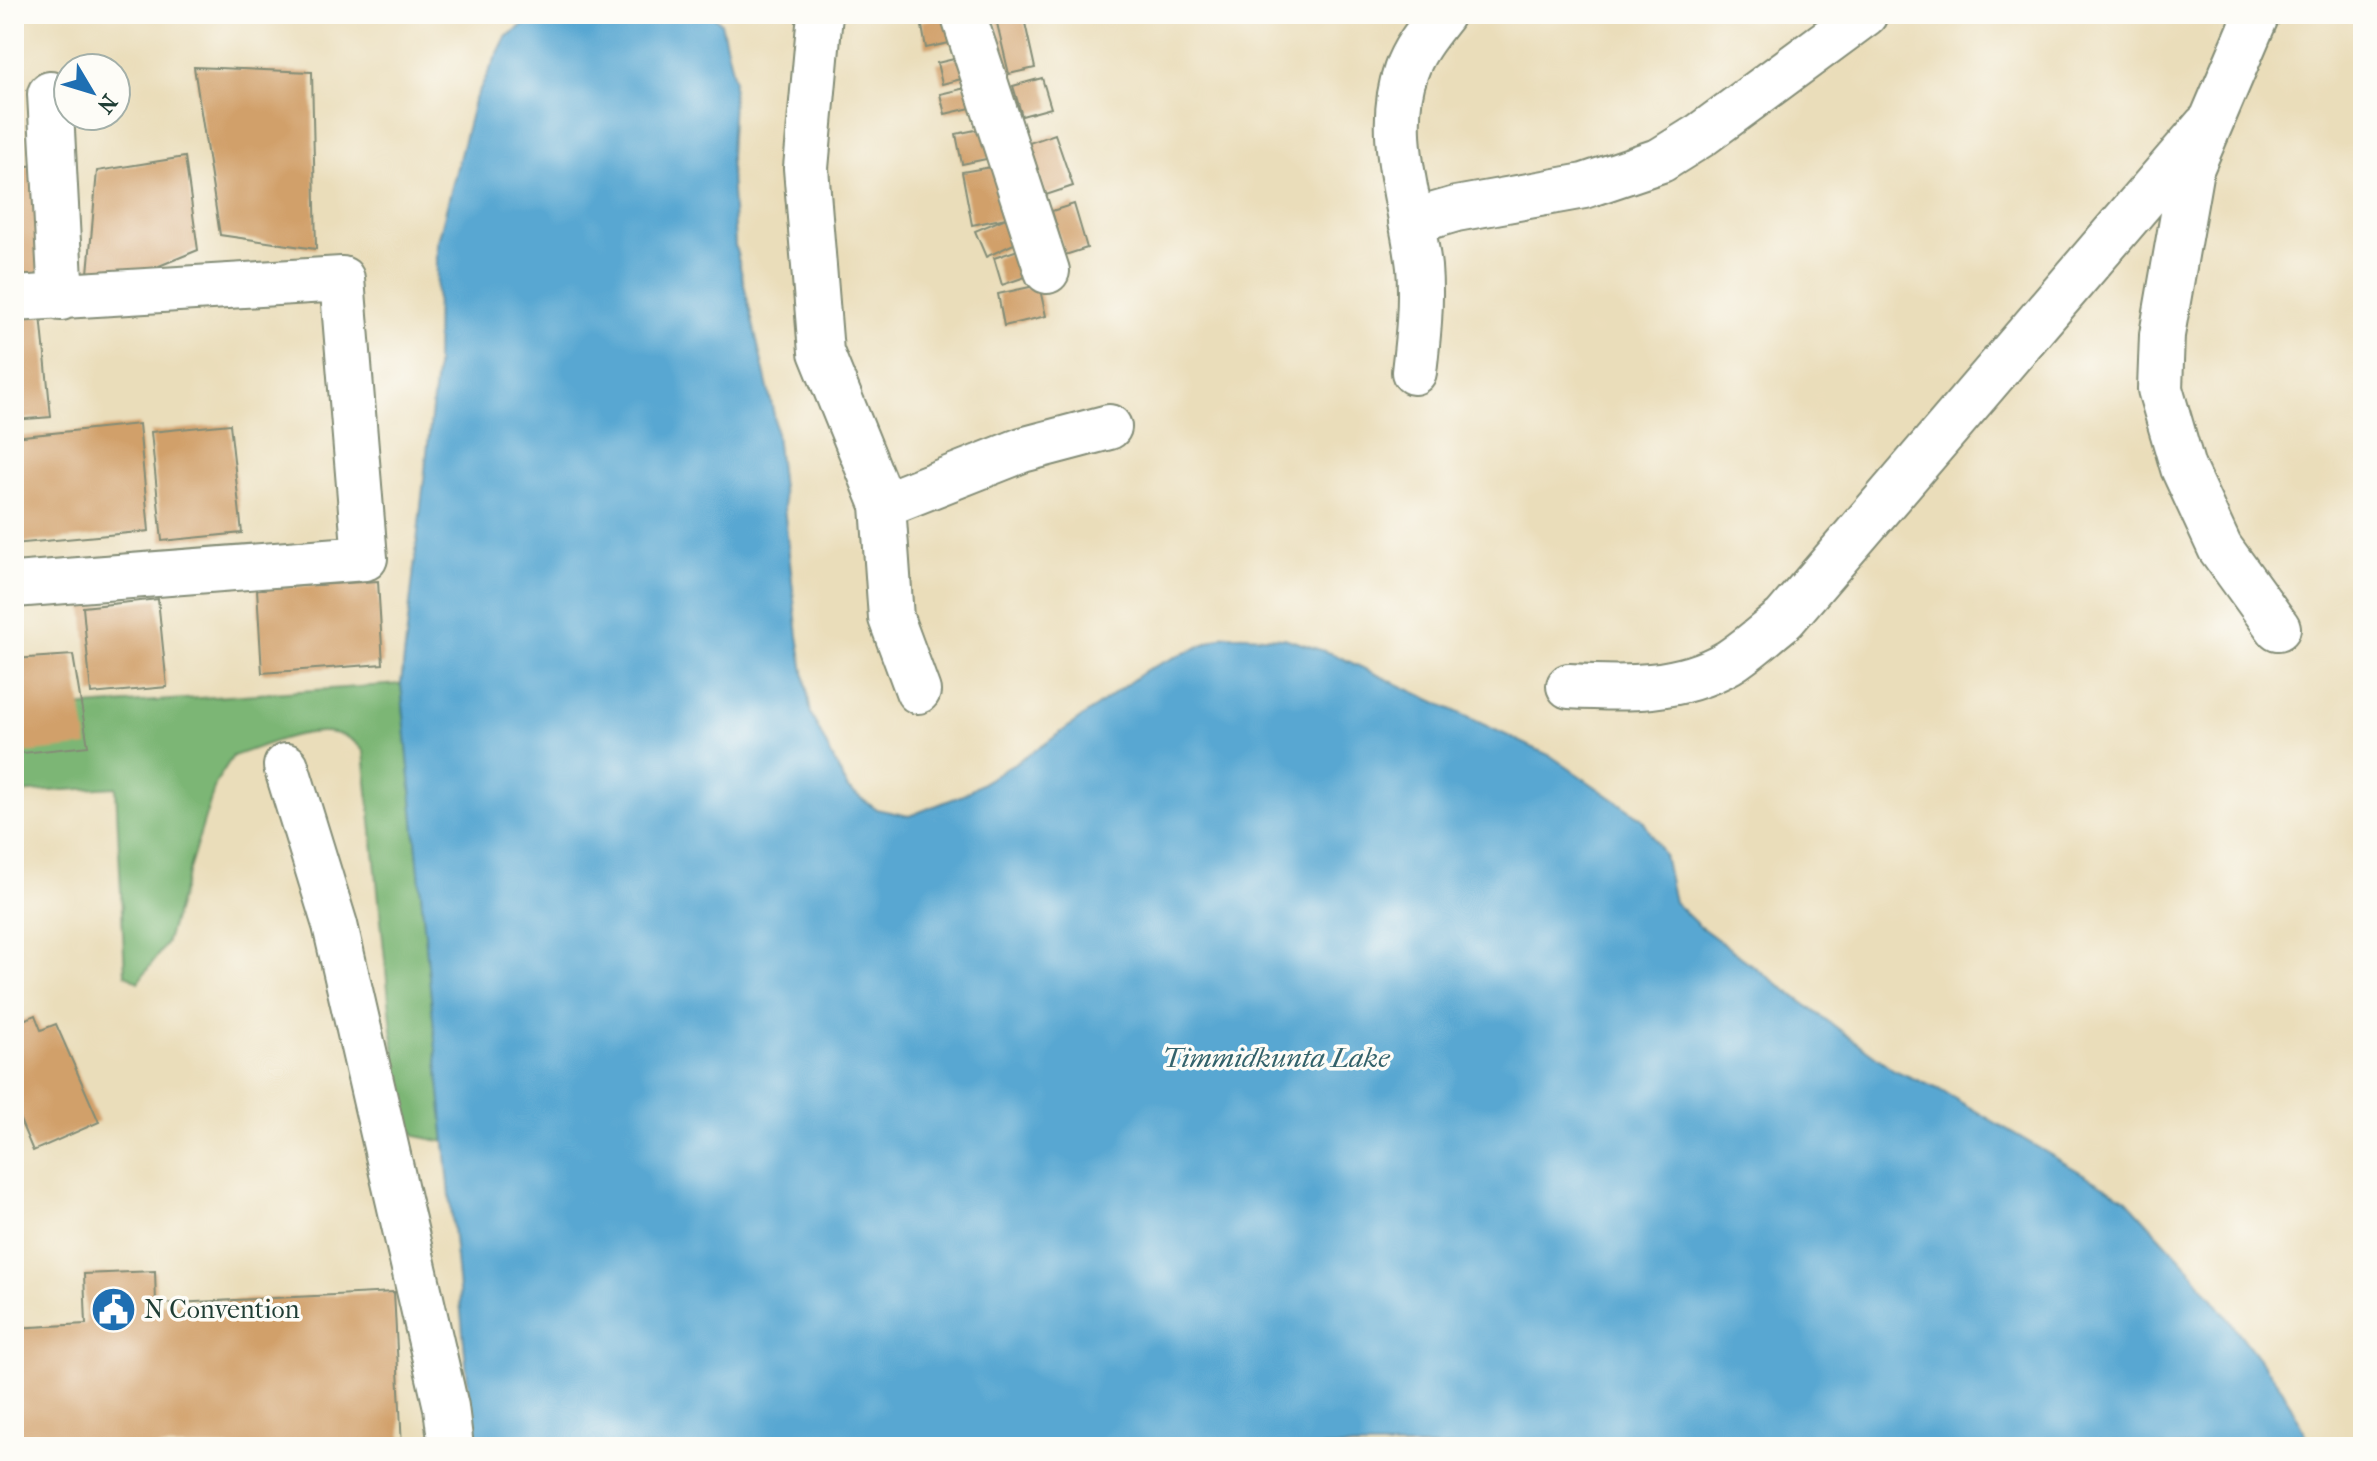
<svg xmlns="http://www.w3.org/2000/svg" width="2377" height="1461" font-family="'IM FELL French Canon',serif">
  <rect width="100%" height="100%" fill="#fdfcf7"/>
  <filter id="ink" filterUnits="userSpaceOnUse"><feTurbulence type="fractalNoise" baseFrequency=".0125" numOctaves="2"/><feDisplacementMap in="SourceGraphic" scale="16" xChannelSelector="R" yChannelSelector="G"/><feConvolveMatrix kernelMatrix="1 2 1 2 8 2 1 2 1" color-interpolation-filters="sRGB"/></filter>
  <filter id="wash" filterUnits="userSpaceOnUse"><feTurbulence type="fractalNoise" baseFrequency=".006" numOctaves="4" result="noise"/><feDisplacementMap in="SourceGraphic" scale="32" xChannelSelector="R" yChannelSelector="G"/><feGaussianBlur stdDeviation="1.8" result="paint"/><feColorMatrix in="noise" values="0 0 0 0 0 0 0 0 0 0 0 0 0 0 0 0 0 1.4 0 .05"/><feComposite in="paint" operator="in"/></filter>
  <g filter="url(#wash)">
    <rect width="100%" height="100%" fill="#eaddba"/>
    <path fill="#7cb675" stroke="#4e7a54" stroke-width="2" d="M401 684 445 1142 416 1136 401 1118 364 752C334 711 272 744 233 756L216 782 166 944 138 982 125 974 116 787 14 793V711Z"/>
    <path fill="#59a7d2" stroke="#3c7283" stroke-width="2" d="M539 14H712L721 23 734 79 730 156 735 245 774 415 798 636 811 714 848 789 876 809 909 816 963 795 1045 744 1146 670 1225 635 1284 638 1333 654 1551 756 1642 819 1664 855 1674 902 1698 925 1894 1070 1938 1089 2126 1199 2189 1268 2283 1390 2312 1447H474L401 684 436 373 437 245 474 101 506 37Z"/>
    <g id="blocks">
      <path fill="#d1a06a" d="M957 14 963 40 926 48 921 21Z
        M1023 14 1035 68 1009 74 996 19Z
        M967 56 973 76 942 84 937 63Z
        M194 67 312 72 316 249 220 235Z
        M1042 78 1051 108 1022 116 1013 86Z
        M974 86 979 106 945 114 940 94Z
        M985 128 991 158 962 164 956 134Z
        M1055 134 1073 186 1046 195 1029 143Z
        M185 157 198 250 86 296 97 171Z
        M39 165 48 285 14 288V167Z
        M997 166 1006 218 972 225 962 172Z
        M1074 204 1087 248 1065 255 1052 211Z
        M1006 218 1016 243 986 257 975 231Z
        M1018 250 1025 277 1002 285 994 258Z
        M1039 285 1046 316 1004 326 998 294Z
        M41 315 51 417 14 420V318Z
        M139 424 149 531 14 544V437Z
        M230 424 242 533 162 541 151 432Z
        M378 581 383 664 262 673 257 589Z
        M158 599 167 687 91 694 83 607Z
        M73 655 88 746 14 754V659Z
        M35 1015 41 1030 56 1024 99 1122 33 1151 14 1106V1024Z
        M155 1271 156 1304 394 1292 402 1447H14V1328L86 1324 84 1274Z"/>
    </g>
  </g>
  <g filter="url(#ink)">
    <use href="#blocks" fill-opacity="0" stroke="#848d77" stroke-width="2"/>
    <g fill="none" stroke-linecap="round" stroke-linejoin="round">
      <defs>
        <path id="minor" d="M820 14 806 168 821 352 883 505 891 618 918 691
          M963 14 1047 271
          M2257 14 2191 169 2162 335 2160 389 2183 468 2220 548 2278 628
          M50 94 61 298
          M1411 222 1456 209 1584 186 1661 160 1701 135 1865 14
          M14 299 342 279 365 558 14 585
          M1414 372C1418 338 1422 302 1419 267 1412 205 1384 133 1406 71 1413 50 1428 32 1442 14
          M883 505 1022 450 1109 427
          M1569 686C1624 689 1679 691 1729 662 1748 650 1766 633 1784 619L2206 126
          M286 766 335 925 446 1407 451 1447"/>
      </defs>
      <use href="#minor" stroke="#848d77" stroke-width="48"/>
      <use href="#minor" stroke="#fff" stroke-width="44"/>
    </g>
  </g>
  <defs>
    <symbol id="civic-disc" viewBox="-11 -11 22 22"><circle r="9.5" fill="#1f6fb2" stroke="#fdfcf7"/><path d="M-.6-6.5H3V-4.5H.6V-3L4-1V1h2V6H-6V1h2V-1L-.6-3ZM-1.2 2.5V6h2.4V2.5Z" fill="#fff"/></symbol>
  </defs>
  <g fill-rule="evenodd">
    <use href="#civic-disc" x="88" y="1284" width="51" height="51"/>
  </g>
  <g text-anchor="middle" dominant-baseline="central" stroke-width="7" stroke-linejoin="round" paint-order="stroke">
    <g font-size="26" fill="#1f3d34" stroke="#fdfcf7" text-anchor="start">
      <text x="144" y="1309">N Convention</text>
    </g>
    <g font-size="28" font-style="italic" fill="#33626b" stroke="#fdfcf7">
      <text x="1276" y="1057">Timmidkunta Lake</text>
    </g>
  </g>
  <rect width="2377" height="1461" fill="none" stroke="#fdfcf7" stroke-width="48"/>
  <g transform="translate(92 92) rotate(128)"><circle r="38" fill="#fdfcf7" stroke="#a4b0a9" stroke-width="2"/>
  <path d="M0-6L14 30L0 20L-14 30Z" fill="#1f6fb2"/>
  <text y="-12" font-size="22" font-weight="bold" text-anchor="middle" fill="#1f3d34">N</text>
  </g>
</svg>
